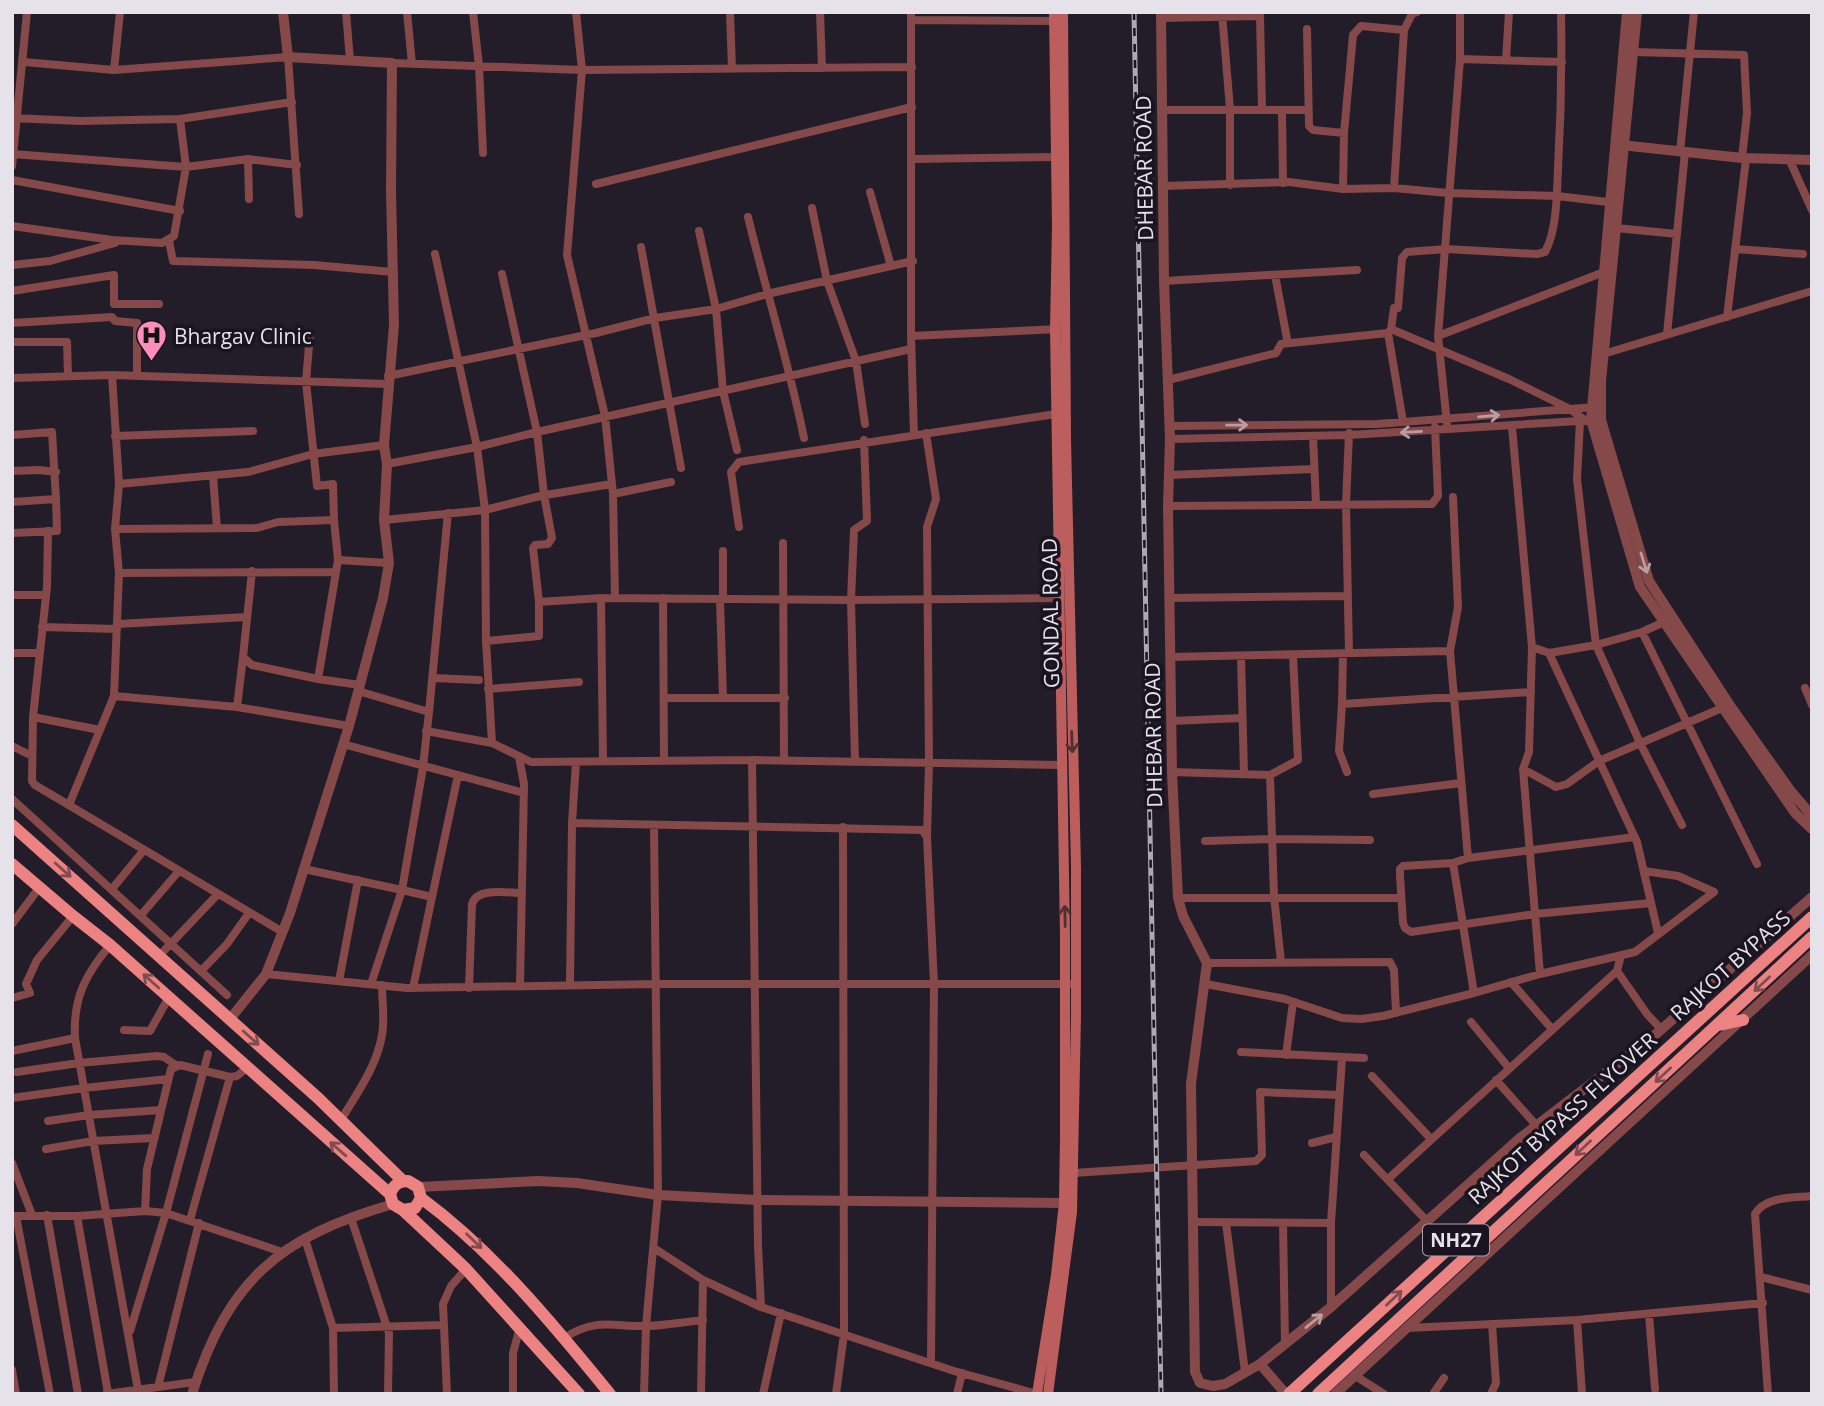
<svg xmlns="http://www.w3.org/2000/svg" width="1824" height="1406" font-family="'Open Sans',sans-serif">
  <rect width="100%" height="100%" fill="#221d29"/>
  <g fill="none" stroke-linecap="round" stroke-linejoin="round">
    <path stroke="#844948" stroke-width="8" d="M346 12 350 60
      M407 12 412 64
      M473 12 479 66 483 153
      M576 12 582 70 567 255 605 416 613 494 615 598
      M730 12 732 69
      M820 12 822 68
      M911 12V336L1059 329
      M1222 13 1230 109V185
      M1161 18 1260 16 1262 109
      M911 20 1054 21
      M1307 29 1309 126 1313 130 1344 133
      M1633 52 1744 55 1747 113 1742 158
      M1460 59 1562 62
      M1506 60 1509 12
      M24 62 114 70 288 57 299 214
      M392 63 582 70 912 67
      M114 70 120 12
      M1162 110H1308
      M1282 110 1283 183
      M12 118 80 121 180 119 292 102
      M1680 152 1694 12
      M12 154 186 167 248 159 297 165
      M248 159 249 199
      M912 159 1055 157
      M1790 161 1812 210
      M12 166 27 12
      M12 180 180 211
      M596 184 912 107
      M1163 186 1289 182 1343 189 1394 188 1448 193 1557 196 1616 203
      M1394 188 1404 30 1412 14 1417 12
      M1343 189 1344 133 1353 35 1361 26 1404 30
      M870 192 891 266
      M812 208 827 281 856 361 865 424
      M748 217C766 291 789 364 804 438
      M12 226 112 240 162 243 174 236 186 167 180 119
      M1616 228 1677 234
      M699 231 716 309 723 391 737 450
      M169 241 173 261 314 265 393 272
      M641 247 681 468
      M1735 249 1803 254
      M435 254 477 447 485 510 486 641 492 743
      M12 265 50 261 115 243
      M1275 275 1287 339
      M1164 281 1357 270
      M12 291 114 275V304H159
      M1398 308 1402 258 1407 252 1446 249 1537 254 1545 252C1557 231 1557 192 1558 168 1561 116 1562 64 1561 12
      M1727 317 1746 159
      M12 323 112 317 115 321 137 323V376
      M1391 329 1394 308
      M310 333 306 382 317 486 333 484 334 520
      M1667 334 1685 152
      M911 336 914 435
      M1438 336 1604 272
      M12 342H67L68 376
      M1600 355 1812 291
      M388 376 596 333 655 318 716 309 767 294 913 261
      M12 378 112 375 388 384
      M1168 380 1276 353 1281 344 1388 333
      M1580 421 1577 479 1596 645 1640 743 1682 825
      M1403 422 1388 333 1391 329 1509 379 1570 409 1586 421
      M1447 424 1438 336 1460 59V12
      M1169 426 1377 424 1596 407
      M1512 427 1532 647 1529 752 1523 769 1540 974
      M926 433 936 499 927 527 929 763 927 837
      M1349 433 1346 504 1349 653
      M12 435 52 432 56 499 12 502
      M115 436 253 431
      M1313 436 1316 504
      M1170 439 1349 435 1595 420
      M387 464 477 447 537 432 911 349
      M12 471 39 470 56 472
      M1169 475 1314 469
      M213 476 217 528
      M119 484 248 472 313 454 384 445
      M613 494 671 482
      M1453 497 1458 607 1450 651 1468 858
      M1168 506 1432 504 1438 496 1435 427
      M384 520 485 510 540 496 611 484
      M739 527 731 472 739 462 1056 414
      M115 529 257 528 278 522 334 520 338 560
      M48 531 47 587 33 717 32 781 35 785 281 931
      M12 533 57 531 56 499
      M783 543 784 761
      M723 551V599
      M252 571 243 657 252 665 318 679 360 685
      M119 573 336 572 338 560 389 563
      M12 595H46
      M601 598 603 761
      M663 598 664 761
      M1169 598 1348 596
      M720 599 723 698
      M539 602 601 598 851 600 1060 598
      M117 624 247 617
      M42 627 117 629
      M1642 632 1757 864
      M486 641 539 636V602L533 548 535 545 548 544 552 538 544 495 537 432 502 274
      M1532 647 1549 653 1596 645 1642 632 1664 622
      M12 653H39
      M1549 653 1637 842 1658 933
      M1343 654 1342 704 1531 692
      M1241 656 1244 774
      M1170 657 1450 651
      M433 678 479 680
      M318 679 336 572
      M1805 688 1812 705
      M488 689 579 682
      M358 691 429 712 423 767 402 890 432 897 413 988
      M114 696 237 707 349 726
      M664 698H785
      M1342 704 1339 751 1347 772
      M237 707 243 657
      M429 712 448 513
      M33 717 100 730
      M1171 721 1241 718
      M426 731 492 743 531 762 752 760 1061 765
      M343 744 524 793
      M12 746 32 756
      M519 757 524 784 520 985
      M752 760 758 1246 761 1307
      M855 762 851 600 854 530 867 521 864 440
      M1523 769 1556 787 1567 784 1599 761 1722 708
      M1172 772 1270 775 1298 760 1293 655
      M1270 775 1274 896 1281 962
      M1373 794 1461 783
      M12 799 227 995
      M69 805 114 696 119 573 115 529 119 484 112 375
      M572 823 922 830 927 837 934 984 931 1362
      M1635 837 1468 858 1453 863 1403 866 1400 869V876L1403 923 1405 928 1411 932 1535 914 1651 903
      M1205 841 1273 839 1370 840
      M1453 863 1474 993
      M304 869 402 890 371 984
      M112 889 144 850
      M432 897 458 775
      M1178 898H1400
      M141 915 179 871
      M12 924 39 888
      M110 945C85 975 73 998 75 1038L138 1390
      M159 956 218 894
      M1207 963 1390 962 1394 970 1396 1013
      M201 971 227 944 249 913
      M1617 971 1647 1014 1661 1029
      M266 974 407 988 657 984H1071
      M339 981 358 880
      M1511 982 1552 1029
      M570 984 572 823 576 762
      M1206 984 1285 999 1342 1018 1361 1019 1383 1016 1474 993 1540 974 1635 952 1714 892 1678 876 1644 871
      M469 988 472 904C477 887 507 893 522 893
      M12 998 30 993 26 984 37 960 73 916
      M1471 1022 1509 1068
      M124 1030 150 1031 169 997
      M12 1051 75 1038
      M1241 1052 1364 1058
      M1286 1055 1293 1002
      M17 1072 79 1063 157 1056 164 1057 177 1066
      M1372 1076 1431 1139
      M1496 1080 1536 1125
      M12 1098 84 1088 168 1079
      M341 1120C357 1093 377 1066 382 1035 385 1019 382 1002 382 985
      M48 1121 89 1115 161 1110
      M1312 1143 1336 1137
      M46 1149 93 1141 154 1138
      M1364 1155 1426 1220
      M12 1163 32 1215
      M1074 1173 1256 1161 1262 1155 1260 1092 1339 1095
      M1388 1179 1617 971 1621 955
      M145 1211 147 1169 171 1069 180 1065 230 1077 237 1076 248 1067
      M47 1215 78 1394
      M12 1216H77L145 1211 166 1213 282 1252
      M16 1216 50 1394
      M77 1216 108 1393
      M351 1218 389 1333 388 1394
      M190 1220 230 1077
      M1193 1222 1331 1223
      M1226 1223 1245 1372
      M1283 1223 1285 1344
      M305 1239 333 1328 334 1394
      M654 1248 703 1280 761 1307 954 1371 1037 1394
      M1761 1277 1812 1290
      M1331 1307V1223L1342 1058
      M1649 1315 1655 1389
      M1577 1320 1582 1394
      M333 1328 444 1325
      M1407 1328 1577 1320 1763 1303
      M130 1331 166 1213 208 1054
      M564 1338C597 1317 612 1327 648 1326 666 1325 684 1322 703 1320
      M12 1370 16 1394
      M1354 1375 1384 1394
      M158 1387 199 1223
      M106 1394 195 1382
      M447 1394 443 1304 451 1286 466 1269
      M513 1394V1353L520 1327
      M644 1394 646 1326 658 1195 654 825
      M701 1394 703 1280
      M763 1394 781 1313
      M836 1394 844 1334 843 827
      M957 1394 962 1373
      M1433 1394 1444 1378
      M1491 1394 1496 1383 1492 1324
      M1768 1394 1755 1214C1765 1196 1794 1198 1812 1196"/>
    <path stroke="#844948" stroke-width="10" d="M1161 12 1164 281 1170 439 1168 506 1172 772 1178 898 1183 916 1207 963 1191 1084 1195 1372 1200 1383 1213 1386 1225 1384 1260 1364 1331 1307 1520 1138 1655 1035 1812 897
      M1627 12 1591 420 1640 587 1795 813 1812 829
      M1637 12 1601 381V420L1649 581 1731 707 1790 790 1812 816
      M1621 145 1742 158 1812 160
      M230 1019 266 974 290 913 349 726 383 598 389 563 384 520 387 464 384 445 394 325 391 191 392 63 288 57 283 12
      M418 1187 538 1181 577 1183 658 1195 757 1200 1064 1203
      M1260 1364 1286 1394
      M192 1394C228 1280 279 1237 393 1204
      M1335 1394 1812 955"/>
    <path stroke="#bd5e5e" stroke-width="10" d="M1037 1394 1056 1275 1064 1203 1065 1137V935L1055 329 1057 226 1054 12
      M1048 1394 1072 1212 1076 1015V867L1066 440 1063 12"/>
    <path stroke="#ec8281" stroke-width="12" d="M12 825 318 1098 403 1181
      M12 864 73 916 110 945 390 1194
      M1719 1025 1743 1020
      M421 1198C494 1252 553 1324 610 1394
      M403 1210 415 1208 421 1198 418 1187 408 1181C398 1181 394 1185 390 1194L393 1204 403 1210 466 1269 579 1394
      M1289 1394 1812 917
      M1318 1394 1812 937"/>
    <defs>
      <path id="rail" d="M1134 12 1161 1394"/>
    </defs>
    <use href="#rail" stroke="#aca9b2" stroke-width="5"/>
    <use href="#rail" stroke="#19141f" stroke-width="2.5" stroke-dasharray="8" stroke-linecap="butt"/>
  </g>
  <defs><path id="oneway-shaft" d="M-6 0H5M1.5-3L5.5 0L1.5 3" fill="none" stroke-width="1.6" stroke-linecap="round" stroke-linejoin="round" transform="scale(1.75)"/></defs>
  <g stroke="#b99da1">
    <use href="#oneway-shaft" transform="translate(1489 416) rotate(-5)"/>
    <use href="#oneway-shaft" transform="translate(1237 425) rotate(-1)"/>
    <use href="#oneway-shaft" transform="translate(1411 432) rotate(177)"/>
    <use href="#oneway-shaft" transform="translate(1644 563) rotate(73)"/>
    <use href="#oneway-shaft" transform="translate(1314 1321) rotate(-39)"/>
  </g>
  <g stroke="#522e35">
    <use href="#oneway-shaft" transform="translate(1072 742) rotate(88)"/>
    <use href="#oneway-shaft" transform="translate(1065 916) rotate(-91)"/>
  </g>
  <g stroke="#824b50">
    <use href="#oneway-shaft" transform="translate(63 870) rotate(42)"/>
    <use href="#oneway-shaft" transform="translate(151 981) rotate(-138)"/>
    <use href="#oneway-shaft" transform="translate(1762 984) rotate(137)"/>
    <use href="#oneway-shaft" transform="translate(251 1038) rotate(42)"/>
    <use href="#oneway-shaft" transform="translate(1663 1075) rotate(137)"/>
    <use href="#oneway-shaft" transform="translate(1583 1148) rotate(137)"/>
    <use href="#oneway-shaft" transform="translate(338 1149) rotate(-139)"/>
    <use href="#oneway-shaft" transform="translate(474 1241) rotate(44)"/>
    <use href="#oneway-shaft" transform="translate(1394 1298) rotate(-43)"/>
  </g>
  <defs>
    <symbol id="hospital-pin" viewBox="-11 -11 22 30"><path d="M0 17L-7.5 6A9.5 9.5 0 1 1 7.5 6Z" fill="#ff8ebb" stroke="#19141f"/><path d="M-5-5h3v3.5h4V-5h3V5h-3V1.5h-4V5h-3Z" fill="#111"/></symbol>
  </defs>
  <g fill-rule="evenodd">
    <use href="#hospital-pin" x="134" y="318" width="35" height="47"/>
  </g>
  <g text-anchor="middle" dominant-baseline="central" stroke-width="7" stroke-linejoin="round" paint-order="stroke">
    <rect fill="#19141f" stroke="#a8a4ad" stroke-width="2" x="1423" y="1224.5" width="66" height="31" rx="5"/>
    <g font-size="19" font-weight="bold" fill="#e5e2ea">
      <text x="1456" y="1240">NH27</text>
    </g>
    <g font-size="21" fill="#e5e2ea" stroke="#19141f">
      <text transform="translate(1144 168) rotate(-91)">DHEBAR ROAD</text>
      <text transform="translate(1050 613) rotate(-91)">GONDAL ROAD</text>
      <text transform="translate(1153 735) rotate(-91)">DHEBAR ROAD</text>
      <text transform="translate(1730 965) rotate(-42)">RAJKOT BYPASS</text>
      <text transform="translate(1562 1118) rotate(-42)">RAJKOT BYPASS FLYOVER</text>
    </g>
    <g font-size="21" fill="#e5e2ea" stroke="#19141f" text-anchor="start">
      <text x="174" y="336">Bhargav Clinic</text>
    </g>
  </g>
  <rect width="1824" height="1406" fill="none" stroke="#e5e2ea" stroke-width="28"/>
</svg>
